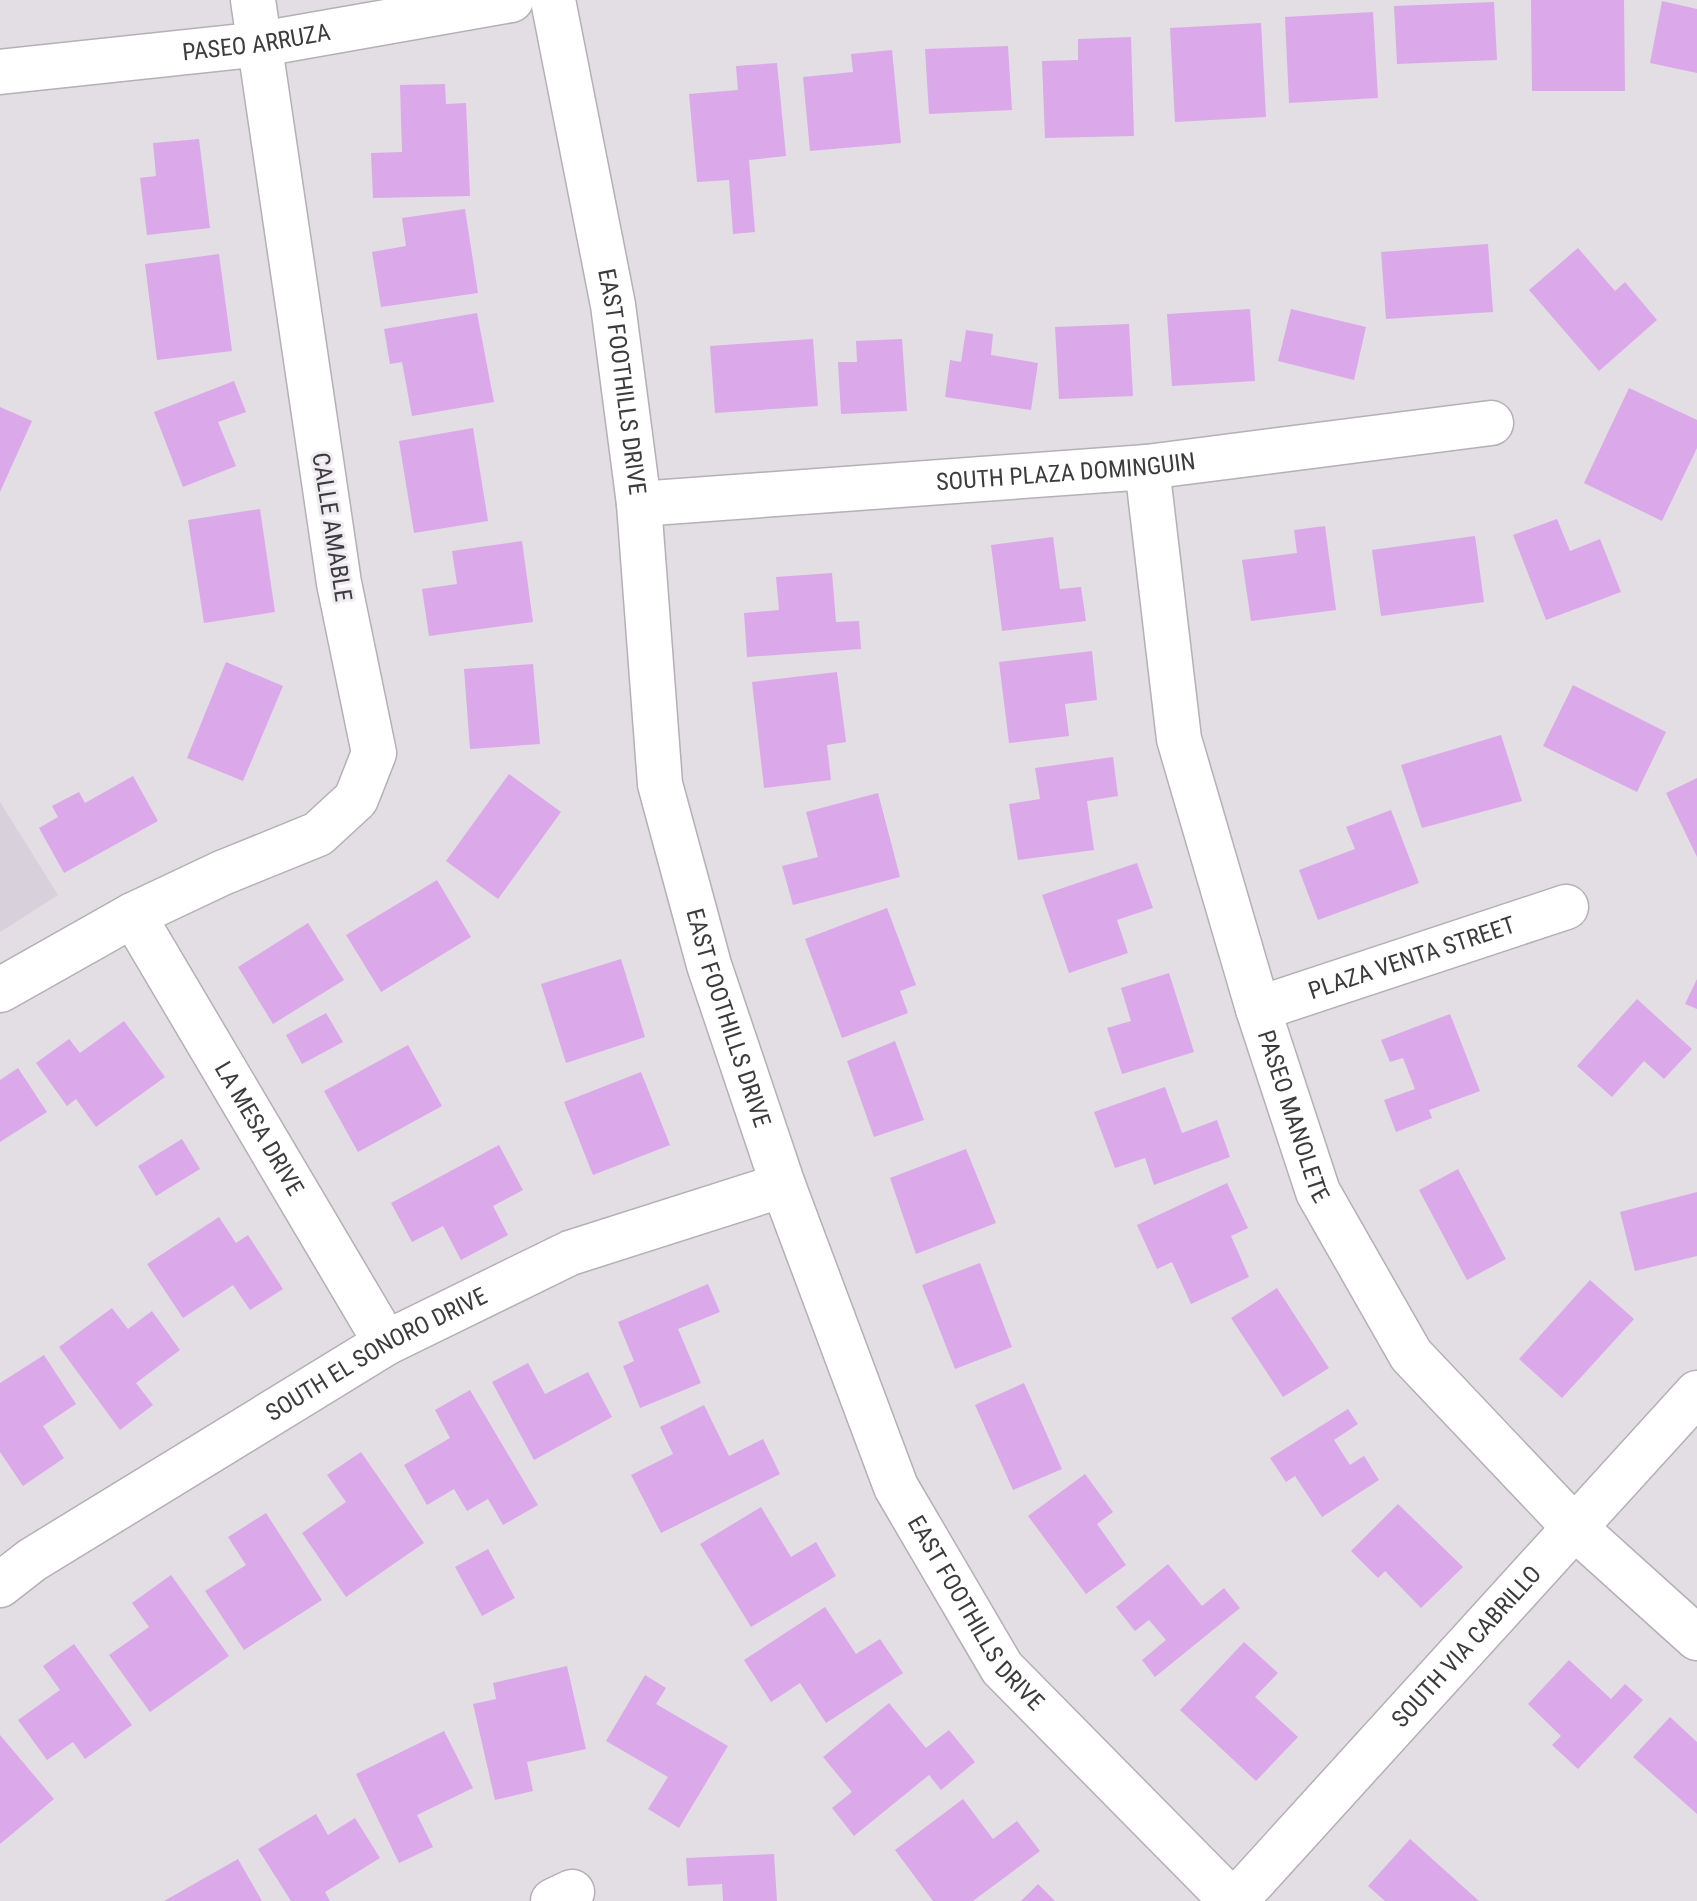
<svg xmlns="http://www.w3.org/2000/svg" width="1697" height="1901" font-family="'Roboto Condensed',sans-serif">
  <rect width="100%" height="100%" fill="#e2dee3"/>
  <path fill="#d8d0da" d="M0 802 58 895 0 932Z"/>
  <path fill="#dba9e9" d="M1531 0H1624L1625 91H1532Z
    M1662 1 1697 9V73L1650 63Z
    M1494 2 1497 60 1397 64 1394 6Z
    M1373 12 1378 98 1289 103 1285 17Z
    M1261 23 1266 117 1175 122 1170 28Z
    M1131 37 1134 136 1045 138 1042 61 1078 60V39Z
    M1008 46 1012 110 929 114 925 49Z
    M892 50 901 143 810 151 803 77 853 72 851 54Z
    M777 63 786 156 749 160 755 232 733 234 729 180 697 182 689 94 738 90 736 66Z
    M445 84 446 104 466 103 470 196 373 198 371 153 402 152 400 85Z
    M199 139 210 228 147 235 140 178 156 176 153 143Z
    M465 209 478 293 381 307 372 252 406 246 402 218Z
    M1488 244 1493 312 1386 319 1381 252Z
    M1578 248 1615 291 1625 282 1657 320 1599 371 1529 290Z
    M219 254 232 351 157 360 145 264Z
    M1250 309 1255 381 1172 386 1167 314Z
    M1291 309 1366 327 1354 380 1278 361Z
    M477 313 494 402 412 416 402 362 390 364 384 329Z
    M1129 324 1133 396 1059 399 1055 327Z
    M966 330 993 334 991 355 1038 363 1031 410 945 397 950 360 961 362Z
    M813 339 818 406 715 413 710 346Z
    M902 339 907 411 841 414 838 362H857L856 341Z
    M234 381 246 412 218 422 236 466 183 487 154 412Z
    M1629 388 1697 420V448L1662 521 1584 483Z
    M0 407 32 421 0 492Z
    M473 428 488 521 414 533 399 441Z
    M260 509 275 612 204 623 188 520Z
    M1557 519 1570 551 1600 539 1621 592 1546 620 1513 535Z
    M1325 526 1336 610 1251 621 1242 560 1297 553 1294 530Z
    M1475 536 1484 602 1381 616 1372 550Z
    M1053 537 1060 589 1081 587 1086 621 1002 631 991 545Z
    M522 541 533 622 429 636 422 589 457 584 452 551Z
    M832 573 836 622 859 621 861 649 747 657 744 613 779 610 776 577Z
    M1092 651 1097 700 1065 704 1069 736 1009 743 999 662Z
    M226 662 283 686 243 781 187 758Z
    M533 664 540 744 470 749 464 669Z
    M837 672 846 742 827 745 831 780 764 788 752 682Z
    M1573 685 1666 732 1637 792 1543 746Z
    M1501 735 1522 801 1422 828 1401 765Z
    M1113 757 1118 796 1087 801 1094 850 1018 860 1009 804 1040 799 1035 768Z
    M509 774 561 812 498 899 446 861Z
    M133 776 158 821 64 873 39 828 58 817 52 806 79 792 85 803Z
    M1697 778V857L1666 793Z
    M878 793 900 877 793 905 782 866 818 857 806 812Z
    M1391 810 1419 883 1318 920 1299 870 1355 849 1346 827Z
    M1137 863 1153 908 1117 920 1128 953 1069 973 1042 895Z
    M437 880 471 937 381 992 346 935Z
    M887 908 916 985 900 991 908 1013 842 1038 805 939Z
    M308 923 344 980 273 1024 238 967Z
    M621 959 645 1037 566 1063 541 984Z
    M1169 973 1194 1052 1122 1074 1107 1028 1131 1021 1121 988Z
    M1697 979V1009L1685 1004Z
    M1637 999 1692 1049 1664 1079 1644 1061 1612 1097 1577 1066Z
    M326 1013 343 1042 302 1064 286 1035Z
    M1450 1014 1480 1091 1429 1110 1432 1118 1396 1132 1384 1100 1415 1089 1403 1058 1390 1062 1381 1040Z
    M124 1021 165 1077 96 1127 76 1099 67 1106 36 1063 69 1039 80 1053Z
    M895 1041 924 1120 874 1137 847 1061Z
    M408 1045 442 1106 358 1152 324 1091Z
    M18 1068 47 1112 0 1142V1080Z
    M641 1072 670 1145 593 1175 564 1102Z
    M1165 1087 1182 1133 1217 1120 1230 1157 1154 1185 1145 1158 1115 1168 1094 1112Z
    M182 1139 200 1169 156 1196 138 1166Z
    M499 1145 523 1190 493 1206 508 1235 461 1260 443 1226 412 1242 391 1203Z
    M966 1149 996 1223 916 1254 890 1178Z
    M1458 1169 1506 1259 1467 1280 1419 1190Z
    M1227 1183 1248 1228 1231 1236 1249 1277 1191 1304 1172 1262 1157 1269 1137 1225Z
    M1697 1192V1256L1635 1271 1620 1212Z
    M219 1217 236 1243 248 1235 283 1289 250 1310 233 1285 183 1318 147 1264Z
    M980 1263 1012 1347 955 1369 922 1285Z
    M1590 1280 1634 1319 1562 1398 1519 1359Z
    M708 1284 720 1312 678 1329 701 1383 640 1408 623 1366 634 1361 618 1322Z
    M1277 1288 1329 1368 1283 1397 1231 1318Z
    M112 1308 128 1329 152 1311 180 1350 136 1383 153 1405 120 1430 59 1347Z
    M44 1355 76 1404 43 1426 64 1458 23 1486 0 1452V1383Z
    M528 1363 545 1394 588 1372 612 1417 534 1460 492 1382Z
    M1024 1383 1062 1469 1013 1490 975 1405Z
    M470 1390 538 1505 503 1525 488 1499 467 1511 454 1489 427 1505 404 1465 450 1438 435 1410Z
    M704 1405 729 1456 763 1439 780 1474 661 1533 631 1475 673 1454 660 1427Z
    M1348 1409 1358 1424 1334 1440 1350 1465 1364 1456 1379 1480 1322 1517 1295 1476 1286 1482 1270 1458Z
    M361 1452 424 1543 346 1597 302 1533 346 1502 327 1475Z
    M1085 1474 1113 1512 1097 1524 1126 1565 1086 1594 1028 1516Z
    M1398 1504 1463 1567 1421 1608 1385 1571 1378 1578 1351 1551Z
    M761 1507 791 1557 816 1542 836 1576 751 1627 700 1544Z
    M266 1513 322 1600 244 1650 205 1591 246 1565 228 1537Z
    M488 1549 515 1598 482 1616 455 1567Z
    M1168 1564 1202 1606 1224 1588 1240 1608 1155 1677 1142 1660 1166 1640 1149 1620 1135 1631 1116 1607Z
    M171 1575 229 1656 150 1712 109 1655 149 1627 132 1603Z
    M825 1607 856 1654 880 1639 903 1673 826 1723 800 1683 771 1702 744 1660Z
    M1244 1642 1278 1673 1255 1697 1298 1737 1256 1781 1180 1710Z
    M74 1644 132 1725 85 1759 73 1742 47 1760 18 1720 60 1690 43 1666Z
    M1569 1660 1611 1699 1625 1684 1643 1700 1578 1769 1552 1745 1561 1736 1528 1704Z
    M567 1666 586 1749 527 1762 533 1791 495 1800 473 1704 496 1699 493 1683Z
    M645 1675 666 1688 656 1704 728 1746 679 1828 648 1809 668 1777 606 1741Z
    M889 1703 926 1748 949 1730 975 1762 941 1790 929 1775 854 1836 832 1808 852 1792 823 1757Z
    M1670 1717 1697 1742V1814L1633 1757Z
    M444 1731 473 1788 417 1815 433 1847 399 1863 356 1774Z
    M0 1735 54 1799 0 1844Z
    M963 1799 993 1839 1017 1821 1040 1851 973 1901H933L895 1850Z
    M316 1814 328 1835 355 1818 380 1858 325 1892 330 1901H291L258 1849Z
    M1410 1839 1479 1901H1385L1368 1886Z
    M774 1854 777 1901H723L722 1884 688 1886 686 1858Z
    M238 1859 262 1901H164Z
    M1038 1884 1055 1901H1021Z"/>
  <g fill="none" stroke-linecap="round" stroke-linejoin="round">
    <defs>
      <g id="minor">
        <path id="s1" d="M553 0 613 305 639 504 660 784 709 965 783 1185 896 1487 1002 1668 1232 1901"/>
        <path id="s2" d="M0 72 261 44 511 0"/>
        <path id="s3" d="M1147 467 1179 739 1258 1009 1318 1192 1411 1355 1575 1528 1697 1638"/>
        <path id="s4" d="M639 504 1147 467 1491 423"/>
        <path id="s5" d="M133 915 386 1343"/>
        <path d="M0 990 133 915 222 873 318 834 356 799 374 753 339 583 253 0"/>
        <path id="s6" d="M1258 1009 1566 907"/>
        <path id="s7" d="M0 1585 32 1560 386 1343 570 1253 783 1185"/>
        <path d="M553 1901 572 1892"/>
        <path id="s8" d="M1235 1901 1697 1393"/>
      </g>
    </defs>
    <use href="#minor" stroke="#b4b0b5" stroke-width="47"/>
    <use href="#minor" stroke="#fff" stroke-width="44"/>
  </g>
  <g text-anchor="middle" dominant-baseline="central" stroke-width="6" stroke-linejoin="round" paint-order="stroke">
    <g font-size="24" fill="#3c3b3d" stroke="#efebf0">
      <text stroke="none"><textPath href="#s2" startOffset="258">PASEO ARRUZA</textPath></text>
      <text stroke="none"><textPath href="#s1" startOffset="388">EAST FOOTHILLS DRIVE</textPath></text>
      <text stroke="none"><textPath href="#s4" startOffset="428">SOUTH PLAZA DOMINGUIN</textPath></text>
      <text transform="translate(332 527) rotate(81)">CALLE AMABLE</text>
      <text stroke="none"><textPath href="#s6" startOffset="162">PLAZA VENTA STREET</textPath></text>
      <text stroke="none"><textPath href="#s1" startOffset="1036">EAST FOOTHILLS DRIVE</textPath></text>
      <text stroke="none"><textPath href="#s3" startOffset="668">PASEO MANOLETE</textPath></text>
      <text stroke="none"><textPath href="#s5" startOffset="248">LA MESA DRIVE</textPath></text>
      <text stroke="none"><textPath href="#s7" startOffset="442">SOUTH EL SONORO DRIVE</textPath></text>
      <text stroke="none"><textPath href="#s1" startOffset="1684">EAST FOOTHILLS DRIVE</textPath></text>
      <text stroke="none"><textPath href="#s8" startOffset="344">SOUTH VIA CABRILLO</textPath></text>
    </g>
  </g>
</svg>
